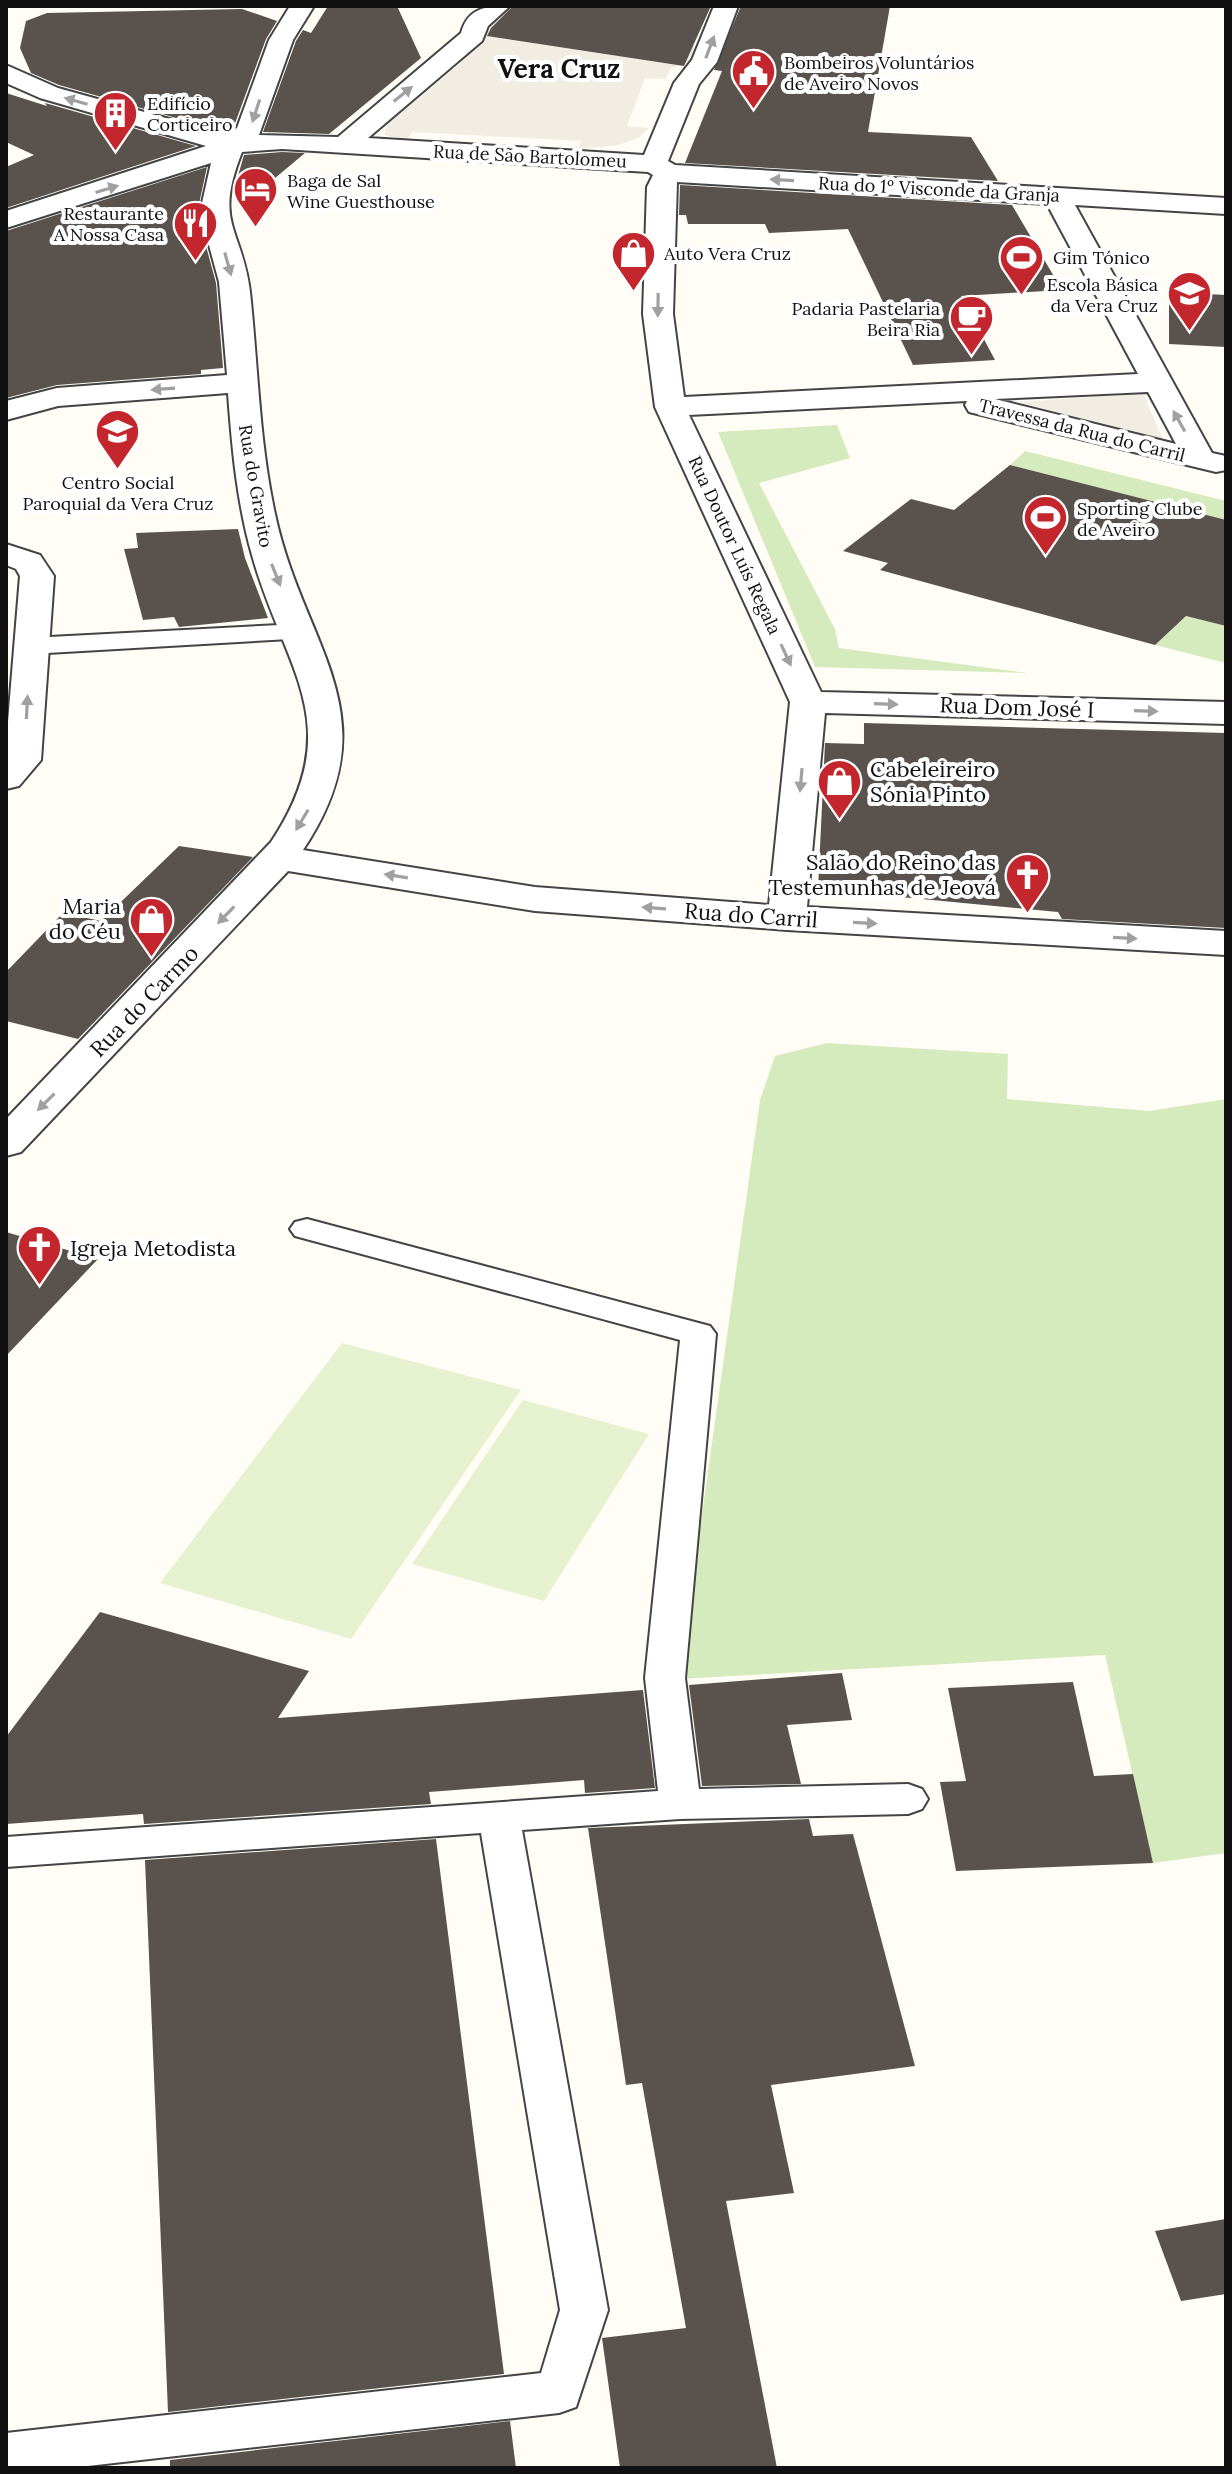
<svg xmlns="http://www.w3.org/2000/svg" width="1232" height="2474" font-family="Lora,serif">
  <rect width="100%" height="100%" fill="#fffdf5"/>
  <path fill="#d5ebbd" d="M837 425 850 458 759 483 835 629 839 648 1028 673 815 667 718 432Z
    M1025 451 1226 501V537L1220 519 1010 465Z
    M1186 616 1226 626V663L1155 645Z
    M827 1043 1008 1054 1007 1099 1149 1111 1226 1099V1853L1153 1863 1105 1655 679 1679 760 1100 775 1056Z"/>
  <path fill="#e6f2cf" d="M342 1343 521 1390 351 1639 160 1583Z
    M523 1400 649 1434 544 1601 412 1564Z"/>
  <path fill="#f1ede2" d="M492 19 525 24 504 39 658 62 687 48 703 47 699 61 671 68 666 79 645 78 627 126 649 128 638 138 619 145 578 149 581 141 412 132 407 140 384 135 392 108 404 110 462 62 451 59 491 29 486 24Z
    M1143 394 1163 439 1017 402 1110 396Z"/>
  <path fill="#5a524d" d="M328 6H397L421 58 329 134 263 132 296 41 303 30 311 33Z
    M513 6H711L684 66 487 36 491 28Z
    M741 6H890L868 132 971 137 998 181 685 163 722 71 714 70Z
    M242 9 277 21 266 39 234 126 226 132 59 85 31 73 20 48 26 21 47 13Z
    M6 93 47 106 45 103 196 146 6 208V167L34 155 6 142Z
    M282 152 305 153 256 194 233 193 244 155Z
    M207 167 197 213 216 283 223 368 201 370V374L57 385 6 398V231Z
    M680 185 1012 205 1062 290 961 296 995 360 913 365 848 229 769 233 765 224H688L686 215H679Z
    M1169 292 1226 295V347L1169 344Z
    M1010 465 1226 520V626L1186 616 1155 645 880 570 888 563 843 551 911 499 954 510Z
    M238 529 245 558 268 618 179 627 174 617 143 620 124 549 138 548 136 533Z
    M864 723 1226 733V928L1062 919 1058 912 818 889 825 743 864 744Z
    M179 846 253 857 78 1039 6 1021V972L63 913 101 921Z
    M6 1232 98 1259 6 1356Z
    M100 1612 309 1671 278 1718 643 1690 655 1788 585 1793 584 1780 429 1792 431 1804 144 1824 143 1814 6 1824V1737Z
    M842 1673 852 1720 787 1725 801 1784 702 1786 689 1685Z
    M1073 1682 1094 1776 1133 1774 1153 1863 956 1871 940 1782 966 1781 948 1688Z
    M809 1819 813 1836 853 1834 915 2066 771 2085 794 2193 726 2201 777 2468H620L602 2338 686 2328 642 2083 626 2085 588 1828Z
    M436 1839 504 2374 168 2412 145 1860Z
    M1226 2219V2294L1181 2301 1155 2231Z
    M510 2421 516 2468H170V2460Z"/>
  <g fill="none" stroke-linecap="round" stroke-linejoin="round">
    <defs>
      <path id="lane" d="M299 624 308 626 312 632 308 638 30 654 21 652 17 646 21 640 30 638Z
        M307 1219 710 1326 716 1334 685 1678 699 1789 908 1784 922 1789 928 1799 922 1809 908 1814 680 1819 522 1830 608 2310 576 2407 559 2413 70 2468H6V2433L541 2373 560 2310 481 1833 6 1867V1837L658 1791 645 1678 680 1340 295 1236 290 1229 295 1222Z"/>
      <path id="street" d="M290 6H314L293 40 259 135 338 137 461 33C468 7 487 6 510 6L488 26 482 41 368 138 644 155 674 83 692 60 714 6H738L717 62 699 84 668 161 675 165 1226 198V214L1075 205 1212 453 1226 456V470L1216 472 969 412 965 405 967 401 689 415 821 692 1226 702V724L825 713 807 907 1226 931V955L787 930 535 911 288 871 21 1152 6 1156V1119L271 842C350 723 283 668 252 555 237 503 232 448 228 393L58 406 6 420V401L57 388 227 375 219 282 200 212 211 163 6 228V211L206 146 40 98 6 83V65L58 88 227 135 237 128 269 40ZM282 149 648 172 653 175 647 187 643 314 655 407 790 702 769 905 535 887 303 850C394 714 303 647 275 514 259 441 258 366 250 292 242 227 213 225 242 152ZM677 182 1047 204 1138 374 684 397 673 314ZM1148 392 1176 444 995 399Z
        M6 544 40 555 54 576 41 760 19 786 6 789V746L20 576 16 569 6 565Z"/>
    </defs>
    <use href="#lane" stroke="#444" stroke-width="4"/>
    <use href="#street" stroke="#444" stroke-width="4"/>
    <use href="#lane" fill="#fff" fill-rule="evenodd"/>
    <use href="#street" fill="#fff" fill-rule="evenodd"/>
  </g>
  <defs><path id="oneway-solid" d="M-6-.8H1V-3.2L6.5 0L1 3.2V.8H-6Z" transform="scale(2)"/></defs>
  <g fill="#a0a0a0">
    <use href="#oneway-solid" transform="translate(710 47) rotate(-69)"/>
    <use href="#oneway-solid" transform="translate(403 94) rotate(-39)"/>
    <use href="#oneway-solid" transform="translate(76 101) rotate(-164)"/>
    <use href="#oneway-solid" transform="translate(256 111) rotate(108)"/>
    <use href="#oneway-solid" transform="translate(782 180) rotate(-177)"/>
    <use href="#oneway-solid" transform="translate(107 189) rotate(-17)"/>
    <use href="#oneway-solid" transform="translate(228 264) rotate(74)"/>
    <use href="#oneway-solid" transform="translate(658 305) rotate(91)"/>
    <use href="#oneway-solid" transform="translate(163 389) rotate(176)"/>
    <use href="#oneway-solid" transform="translate(1179 421) rotate(-119)"/>
    <use href="#oneway-solid" transform="translate(276 575) rotate(68)"/>
    <use href="#oneway-solid" transform="translate(786 655) rotate(65)"/>
    <use href="#oneway-solid" transform="translate(886 704) rotate(2)"/>
    <use href="#oneway-solid" transform="translate(27 707) rotate(-87)"/>
    <use href="#oneway-solid" transform="translate(1146 711) rotate(2)"/>
    <use href="#oneway-solid" transform="translate(801 780) rotate(95)"/>
    <use href="#oneway-solid" transform="translate(302 820) rotate(121)"/>
    <use href="#oneway-solid" transform="translate(396 876) rotate(-171)"/>
    <use href="#oneway-solid" transform="translate(654 908) rotate(-176)"/>
    <use href="#oneway-solid" transform="translate(226 915) rotate(134)"/>
    <use href="#oneway-solid" transform="translate(865 923) rotate(3)"/>
    <use href="#oneway-solid" transform="translate(1125 938) rotate(3)"/>
    <use href="#oneway-solid" transform="translate(46 1102) rotate(135)"/>
  </g>
  <defs>
    <symbol id="civic-pin" viewBox="-11 -11 22 30"><path d="M0 17L-7.5 6A9.5 9.5 0 1 1 7.5 6Z" fill="#c4262e" stroke="#fff"/><path d="M-.6-6.5H3V-4.5H.6V-3L4-1V1h2V6H-6V1h2V-1L-.6-3ZM-1.2 2.5V6h2.4V2.5Z" fill="#fff"/></symbol>
    <symbol id="building-pin" viewBox="-11 -11 22 30"><path d="M0 17L-7.5 6A9.5 9.5 0 1 1 7.5 6Z" fill="#c4262e" stroke="#fff"/><path d="M-4-6H4V6H1V3H-1V6H-4ZM-2.5-4.3h1.7v1.8h-1.7ZM.8-4.3h1.7v1.8H.8ZM-2.5-1h1.7V.8h-1.7ZM.8-1h1.7V.8H.8Z" fill="#fff"/></symbol>
    <symbol id="hotel-pin" viewBox="-11 -11 22 30"><path d="M0 17L-7.5 6A9.5 9.5 0 1 1 7.5 6Z" fill="#c4262e" stroke="#fff"/><path d="M-6-4.5h1.5V1H6V5H4.5V3h-9V5H-6ZM-4 0a1.8 1.8 0 1 1 3.6 0ZM.5 0V-2.5h3Q6-2.5 6 0Z" fill="#fff"/></symbol>
    <symbol id="restaurant-pin" viewBox="-11 -11 22 30"><path d="M0 17L-7.5 6A9.5 9.5 0 1 1 7.5 6Z" fill="#c4262e" stroke="#fff"/><path d="M-5-6h1v4h1v-4h1v4h1v-4h1v5L-1.5 .5V6h-2V.5L-5-1ZM5-6V6H3V1.5H1.5Q1.5-4 5-6Z" fill="#fff"/></symbol>
    <symbol id="shop-pin" viewBox="-11 -11 22 30"><path d="M0 17L-7.5 6A9.5 9.5 0 1 1 7.5 6Z" fill="#c4262e" stroke="#fff"/><path d="M-5-2.5h2.3a2.7 3.5 0 0 1 5.4 0H5L5.5 6h-11ZM-1.5-2.5h3a1.5 2.3 0 0 0-3 0Z" fill="#fff"/></symbol>
    <symbol id="stadium-pin" viewBox="-11 -11 22 30"><path d="M0 17L-7.5 6A9.5 9.5 0 1 1 7.5 6Z" fill="#c4262e" stroke="#fff"/><path d="M0-5a6.5 5 0 1 0 0 10a6.5 5 0 1 0 0-10ZM-3.5-1.8h7v3.6h-7Z" fill="#fff"/></symbol>
    <symbol id="school-pin" viewBox="-11 -11 22 30"><path d="M0 17L-7.5 6A9.5 9.5 0 1 1 7.5 6Z" fill="#c4262e" stroke="#fff"/><path d="M0-5L7-2L0 1L-7-2ZM-4 1L0 2.5L4 1V4Q0 6-4 4Z" fill="#fff"/></symbol>
    <symbol id="cafe-pin" viewBox="-11 -11 22 30"><path d="M0 17L-7.5 6A9.5 9.5 0 1 1 7.5 6Z" fill="#c4262e" stroke="#fff"/><path d="M-5.5-4.5H6V0H3Q3 3.5 0 3.5H-2.5Q-5.5 3.5-5.5 0ZM3-3.2v2h1.7v-2ZM-6 4.5H4V6H-6Z" fill="#fff"/></symbol>
    <symbol id="church-pin" viewBox="-11 -11 22 30"><path d="M0 17L-7.5 6A9.5 9.5 0 1 1 7.5 6Z" fill="#c4262e" stroke="#fff"/><path d="M-1.2-6h2.4v3.5h3.3v2.4h-3.3V6h-2.4V-.1h-3.3v-2.4h3.3Z" fill="#fff"/></symbol>
  </defs>
  <g fill-rule="evenodd">
    <use href="#civic-pin" x="728" y="46" width="51" height="69"/>
    <use href="#building-pin" x="90" y="88" width="51" height="69"/>
    <use href="#hotel-pin" x="230" y="164" width="51" height="69"/>
    <use href="#restaurant-pin" x="170" y="198" width="51" height="69"/>
    <use href="#shop-pin" x="608" y="228" width="51" height="69"/>
    <use href="#stadium-pin" x="996" y="232" width="51" height="69"/>
    <use href="#school-pin" x="1164" y="268" width="51" height="69"/>
    <use href="#cafe-pin" x="946" y="292" width="51" height="69"/>
    <use href="#school-pin" x="92" y="406" width="51" height="69"/>
    <use href="#stadium-pin" x="1020" y="492" width="51" height="69"/>
    <use href="#shop-pin" x="814" y="756" width="51" height="69"/>
    <use href="#church-pin" x="1002" y="850" width="51" height="69"/>
    <use href="#shop-pin" x="126" y="894" width="51" height="69"/>
    <use href="#church-pin" x="14" y="1222" width="51" height="69"/>
  </g>
  <g text-anchor="middle" dominant-baseline="central" stroke-width="8" stroke-linejoin="round" paint-order="stroke">
    <g font-size="18" fill="#111" stroke="#fff" text-anchor="start">
      <text x="784" y="62">Bombeiros Voluntários<tspan x="784" dy="21">de Aveiro Novos</tspan></text>
      <text x="147" y="103">Edifício<tspan x="147" dy="21">Corticeiro</tspan></text>
      <text x="287" y="180">Baga de Sal<tspan x="287" dy="21">Wine Guesthouse</tspan></text>
      <text x="164" y="213" text-anchor="end">Restaurante<tspan x="164" dy="21">A Nossa Casa</tspan></text>
      <text x="664" y="253">Auto Vera Cruz</text>
      <text x="1053" y="257">Gim Tónico</text>
      <text x="1158" y="284" text-anchor="end">Escola Básica<tspan x="1158" dy="21">da Vera Cruz</tspan></text>
      <text x="940" y="308" text-anchor="end">Padaria Pastelaria<tspan x="940" dy="21">Beira Ria</tspan></text>
      <text x="118" y="482" text-anchor="middle">Centro Social<tspan x="118" dy="21">Paroquial da Vera Cruz</tspan></text>
      <text x="1077" y="508">Sporting Clube<tspan x="1077" dy="21">de Aveiro</tspan></text>
    </g>
    <g font-size="18" fill="#111" stroke="#fff">
      <text transform="translate(530 156) rotate(3)">Rua de São Bartolomeu</text>
      <text transform="translate(939 189) rotate(3)">Rua do 1º Visconde da Granja</text>
      <text transform="translate(1082 430) rotate(14)">Travessa da Rua do Carril</text>
      <text transform="translate(256 486) rotate(80)">Rua do Gravito</text>
      <text transform="translate(735 545) rotate(65)">Rua Doutor Luís Regala</text>
    </g>
    <g font-size="22" fill="#111" stroke="#fff">
      <text transform="translate(1017 707) rotate(2)">Rua Dom José I</text>
      <text transform="translate(751 915) rotate(4)">Rua do Carril</text>
      <text transform="translate(144 1001) rotate(-46)">Rua do Carmo</text>
    </g>
    <g font-size="22" fill="#111" stroke="#fff" text-anchor="start">
      <text x="870" y="769">Cabeleireiro<tspan x="870" dy="25">Sónia Pinto</tspan></text>
      <text x="996" y="862" text-anchor="end">Salão do Reino das<tspan x="996" dy="25">Testemunhas de Jeová</tspan></text>
      <text x="121" y="906" text-anchor="end">Maria<tspan x="121" dy="25">do Céu</tspan></text>
      <text x="70" y="1248">Igreja Metodista</text>
    </g>
    <g font-size="26" font-weight="bold" fill="#111" stroke="#fff">
      <text x="559" y="68">Vera Cruz</text>
    </g>
  </g>
  <rect width="1232" height="2474" fill="none" stroke="#111111" stroke-width="16"/>
</svg>
